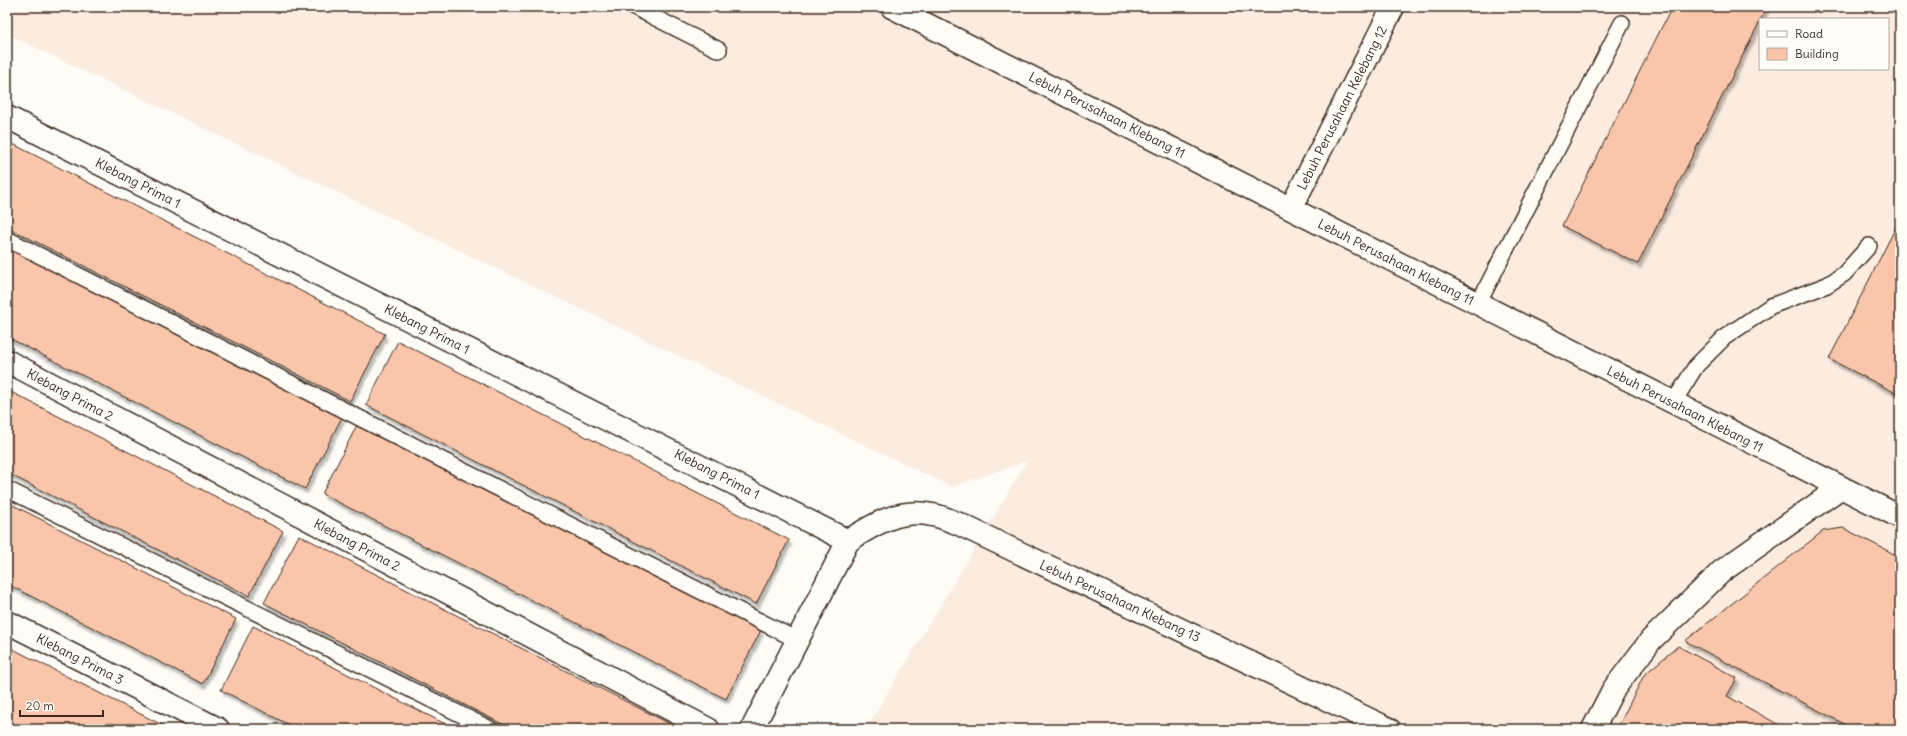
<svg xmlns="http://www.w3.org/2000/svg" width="1907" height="736" font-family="Delius,sans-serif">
  <defs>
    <filter id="shadow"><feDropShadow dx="2.5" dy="4.5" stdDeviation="1" flood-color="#0004"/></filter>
  </defs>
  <rect width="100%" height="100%" fill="#fdfcf7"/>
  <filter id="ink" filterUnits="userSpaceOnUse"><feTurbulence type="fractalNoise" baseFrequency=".025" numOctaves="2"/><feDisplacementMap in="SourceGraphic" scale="8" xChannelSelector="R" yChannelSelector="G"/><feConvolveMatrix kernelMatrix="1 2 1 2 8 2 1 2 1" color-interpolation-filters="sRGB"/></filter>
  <g filter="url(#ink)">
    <path fill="#fcece0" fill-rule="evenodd" d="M7 7H1900V729H866L1027 461 952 487 7 34ZM1760 19H1888V69H1760Z"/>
    <path fill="#fac6ab" stroke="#3b2a1e" filter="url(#shadow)" d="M1672 7H1767L1638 264 1562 226Z
      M7 141 385 334 350 401 7 227Z
      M1900 219V395L1829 359Z
      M7 246 342 417 305 489 7 337Z
      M398 341 789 540 756 604 366 405Z
      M7 390 283 531 249 596 7 473Z
      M357 425 761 630 726 699 322 494Z
      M7 502 236 619 203 684 7 584Z
      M1843 528 1900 557V729H1854L1685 641 1823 531Z
      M299 535 680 729H512L264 603Z
      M253 626 455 729H297L221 690Z
      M7 646 170 729H18L7 724Z
      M1678 646 1737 678 1727 696 1781 726 1779 729H1617L1644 675Z"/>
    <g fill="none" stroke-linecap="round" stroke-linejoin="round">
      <defs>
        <path id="lane" d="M634 7 719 50
          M7 239 797 640
          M1478 304 1622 23
          M1673 403 1696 366 1725 337 1771 306 1827 285 1844 274 1869 246
          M7 489 490 729"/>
        <path id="street" d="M892 7 1900 517
          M7 117 848 541
          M1291 208 1393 7
          M7 361 708 729
          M848 541C874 524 900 508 932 515 941 516 951 521 959 524L1389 729
          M7 622 218 729
          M752 729 848 541
          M1593 729 1613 690 1651 640 1722 571 1840 488"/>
      </defs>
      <use href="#lane" stroke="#3b2a1e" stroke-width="18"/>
      <use href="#street" stroke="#3b2a1e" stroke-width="25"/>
      <use href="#lane" stroke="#fdfcf7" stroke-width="15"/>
      <use href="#street" stroke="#fdfcf7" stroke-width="22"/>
    </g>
  </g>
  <g text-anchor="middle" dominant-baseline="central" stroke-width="3" stroke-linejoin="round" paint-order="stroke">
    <g font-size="13" fill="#3b2a1e" stroke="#fdfcf7">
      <text transform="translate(1342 108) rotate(-63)">Lebuh Perusahaan Kelebang 12</text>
      <text transform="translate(1107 115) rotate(27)">Lebuh Perusahaan Klebang 11</text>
      <text transform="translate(138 183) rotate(27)">Klebang Prima 1</text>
      <text transform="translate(1396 262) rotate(27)">Lebuh Perusahaan Klebang 11</text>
      <text transform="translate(427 329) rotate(27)">Klebang Prima 1</text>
      <text transform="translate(70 395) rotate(28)">Klebang Prima 2</text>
      <text transform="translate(1685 409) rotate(27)">Lebuh Perusahaan Klebang 11</text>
      <text transform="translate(717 474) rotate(27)">Klebang Prima 1</text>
      <text transform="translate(357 545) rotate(28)">Klebang Prima 2</text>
      <text transform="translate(1120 601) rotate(25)">Lebuh Perusahaan Klebang 13</text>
      <text transform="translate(80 659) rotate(27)">Klebang Prima 3</text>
    </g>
  </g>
  <rect width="1907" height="736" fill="none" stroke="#fdfcf7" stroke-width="24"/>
  <rect x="12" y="12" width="1883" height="712" fill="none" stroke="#3b2a1e" stroke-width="1.5" filter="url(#ink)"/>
  <rect x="1759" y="18" width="130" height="52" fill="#fdfcf7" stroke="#afa8a0"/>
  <rect x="1767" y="31" width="20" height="6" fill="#fdfcf7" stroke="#afa8a0"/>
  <text x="1795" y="38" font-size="12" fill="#3b2a1e">Road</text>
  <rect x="1767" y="48" width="20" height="12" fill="#fac6ab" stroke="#afa8a0"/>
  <text x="1795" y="58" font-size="12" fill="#3b2a1e">Building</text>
  <path d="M20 710v6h83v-6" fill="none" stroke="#3b2a1e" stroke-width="2"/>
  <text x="26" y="710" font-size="12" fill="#3b2a1e" stroke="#fdfcf7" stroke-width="3" paint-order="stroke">20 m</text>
</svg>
